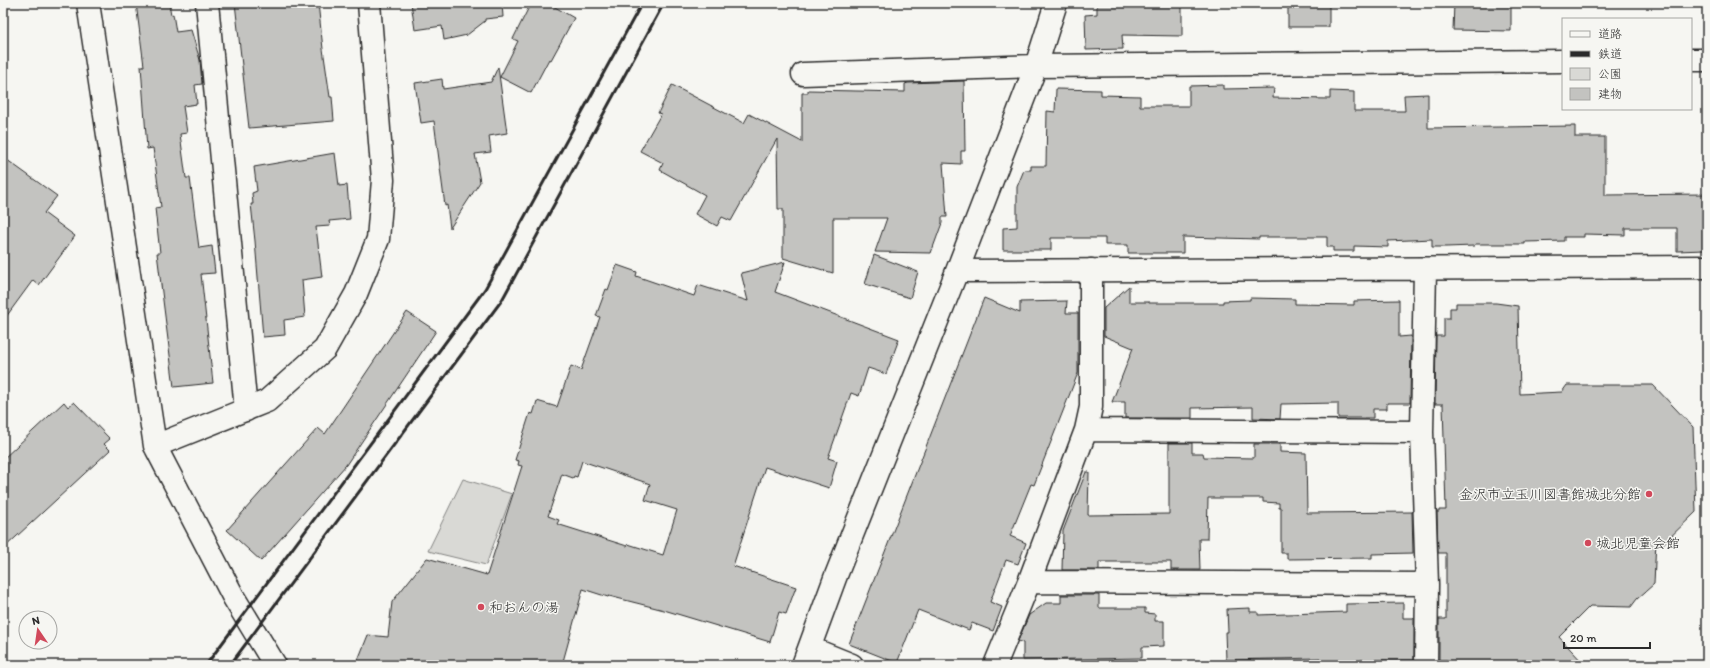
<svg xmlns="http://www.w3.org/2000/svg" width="1710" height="668" font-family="Itim,'Klee One',sans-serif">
  <rect width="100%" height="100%" fill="#f6f6f2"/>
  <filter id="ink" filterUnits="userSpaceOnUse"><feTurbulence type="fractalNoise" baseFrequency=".025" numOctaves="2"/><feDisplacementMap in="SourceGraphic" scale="8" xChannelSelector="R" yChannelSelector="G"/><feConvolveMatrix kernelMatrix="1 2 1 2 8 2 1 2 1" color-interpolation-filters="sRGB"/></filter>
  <g filter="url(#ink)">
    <path fill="#d9d9d5" stroke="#828280" d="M463 479 512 494 486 565 428 551Z"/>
    <path fill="#c3c3c0" stroke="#2b2b2b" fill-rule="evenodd" d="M136 3H169L171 15 173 14 176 32 191 30 200 60 202 84 195 85 197 104 183 106 187 133 180 134 186 178H190L199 248 212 246 215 273 201 274 213 383 174 387 157 253H160L155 208 161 207 153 148 147 149 141 66H144Z
      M235 3H318L323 49 330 97H332L334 121 249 128Z
      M411 3H502L503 17 485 19V21L467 35 444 40 442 26 415 30Z
      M531 3H548L574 18 551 60 549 59 531 93 500 77 518 41 513 39Z
      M1097 3H1182V36L1122 35 1123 49 1086 50 1085 15 1097 14Z
      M1288 3H1329V27H1288Z
      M1454 3H1511V31L1453 30Z
      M498 67 507 133 489 136 491 152 475 154 480 182 450 228 447 205 445 206 434 121 421 123 415 83 442 79 443 89 491 82Z
      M964 81 965 151H961V164L943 163 947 217H942V223L931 253 875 252 887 218H833V273L783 258V209H778L777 139 731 221 722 217 717 226 695 214 705 195 660 170 663 163 640 151 661 114 658 113 672 85 744 123 749 114 802 142V93H808V90L905 92V84L908 83Z
      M1223 85V89L1274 88 1273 98 1330 99V91L1354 92V111H1405L1404 95 1428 94V128L1575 126V137H1605V195L1705 194V250L1677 251V228H1625V235L1584 234V237H1564V241L1525 242V244H1475L1474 246 1446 247H1432V239L1388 241V247L1354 246V251H1333V247H1327V237H1259V239L1183 237V253H1128V245H1105V238H1051V250H1003V228L1017 227V187L1024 170H1031V166H1046L1047 111 1055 112 1056 89 1101 90V95L1140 96V106H1189V86Z
      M335 153 339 186 347 185 350 219 329 221 330 226 316 227 322 277 302 280 305 317 284 320 285 335 263 337 255 241 251 204H253L252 193 257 191 254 167Z
      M3 157 57 196 44 213 75 236 39 285 33 280 3 321Z
      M874 255 918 272 910 298 865 284Z
      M785 262 775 292 899 339 886 374 868 368 859 396 851 393 828 458 837 461 829 488 765 467 733 566 796 587 786 614 779 612 770 642 664 610 609 596 608 597 583 589 562 665H356L368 635 388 637 392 602 427 558 487 575 522 466 518 465 519 461 515 460 530 413 533 414 537 401 557 407 571 366 581 370 600 317 596 316 606 289 608 290 617 265 637 272 636 276 694 296 698 285 748 301 741 273ZM582 461 650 484 645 500 677 510 663 555 628 544 627 546 557 524 559 520 548 516 562 474 573 478 574 476 577 477Z
      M1129 286V302H1149V303H1223V301L1250 300V298L1295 299V304L1354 305V301L1399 300V337L1411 336 1410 403H1387V409H1373V418H1338V403L1281 404 1280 419 1253 418V407L1192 408V418H1125V402H1112L1133 348 1104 336V308Z
      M984 298 1020 313V302L1067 301 1066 313H1078V373L1034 485 1031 484 1010 536 1026 543 1018 564 1006 560 990 602 1002 607 993 631 972 623 969 630 918 610 897 663 849 644Z
      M1456 303H1496L1518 306 1520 394 1562 392 1567 385H1653L1693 427 1696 512 1662 545 1656 539 1654 584 1637 599 1631 607 1590 606 1559 637 1585 665H1514V663L1447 664V660H1439V619H1446V553H1438L1437 512H1439V510H1446L1443 404H1435L1436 336H1444V318H1450V308H1456Z
      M407 312 436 331 346 465 261 561 227 530 318 428 325 434Z
      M64 402 68 407 74 402 110 439 104 444 110 450 3 549V459Z
      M1169 443H1192V453H1203L1204 457 1254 458V444H1280V452L1306 453 1307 513 1412 512 1413 553 1372 554V558L1287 559V553H1281V508H1279V503L1263 502V498H1208L1207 539H1199L1200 570H1171V562H1099V570H1062L1063 531 1086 472H1089L1088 515 1169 514Z
      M1061 595H1099V608H1145V613L1155 614V621H1164V646L1142 647V658L1023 660V643L1018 641 1029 615 1046 603H1061Z
      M1403 603V618H1414V660H1361V665H1320V658L1226 660 1225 632H1228L1227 609 1250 608V612H1258V615L1346 612V604Z"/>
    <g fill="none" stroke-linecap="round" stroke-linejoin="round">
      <defs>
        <path id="minor" d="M88 3 155 446 234 598 275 665
          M207 3 246 410
          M1691 60H1707
          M803 74 1036 66 1563 61
          M1425 269 1422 432 1427 584 1426 665
          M957 271 1707 267
          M1086 430 1422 432
          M155 446 267 401 325 349 356 294 378 239 383 180 369 3
          M1029 582 1427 584
          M810 648 852 665
          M803 665 835 578 957 271 1036 66 1056 3
          M995 665 1029 582 1086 430 1091 407V270"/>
      </defs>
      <use href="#minor" stroke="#2b2b2b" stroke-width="25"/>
      <use href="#minor" stroke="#f6f6f2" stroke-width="22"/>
      <path stroke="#2b2b2b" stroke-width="3" d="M206 665 485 289 642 3
        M230 665 502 300 664 3"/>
    </g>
  </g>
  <g fill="#d1495b" stroke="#f6f6f2" stroke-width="1.5">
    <circle cx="1649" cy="494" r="4"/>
    <circle cx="1588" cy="543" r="4"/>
    <circle cx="481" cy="607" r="4"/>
  </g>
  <g text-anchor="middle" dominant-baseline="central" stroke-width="3" stroke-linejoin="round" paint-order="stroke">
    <g font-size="14" fill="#2b2b2b" stroke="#f6f6f2" text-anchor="start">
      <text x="1641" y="494" text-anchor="end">金沢市立玉川図書館城北分館</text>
      <text x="1596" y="543">城北児童会館</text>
      <text x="489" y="607">和おんの湯</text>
    </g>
  </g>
  <rect width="1710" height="668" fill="none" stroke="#f6f6f2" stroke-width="16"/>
  <rect x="8" y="8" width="1694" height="652" fill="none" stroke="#2b2b2b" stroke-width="1.5" filter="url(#ink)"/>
  <rect x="1562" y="18" width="130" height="92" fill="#f6f6f2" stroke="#a5a5a2"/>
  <rect x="1570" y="31" width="20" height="6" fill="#f6f6f2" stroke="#a5a5a2"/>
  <text x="1598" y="38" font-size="12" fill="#2b2b2b">道路</text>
  <rect x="1570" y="51" width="20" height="6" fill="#2b2b2b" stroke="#a5a5a2"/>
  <text x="1598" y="58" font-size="12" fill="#2b2b2b">鉄道</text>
  <rect x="1570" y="68" width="20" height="12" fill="#d9d9d5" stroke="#a5a5a2"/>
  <text x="1598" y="78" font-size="12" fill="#2b2b2b">公園</text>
  <rect x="1570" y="88" width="20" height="12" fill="#c3c3c0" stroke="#a5a5a2"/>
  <text x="1598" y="98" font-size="12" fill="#2b2b2b">建物</text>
  <g transform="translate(38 630) rotate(347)"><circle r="19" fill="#f6f6f2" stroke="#a5a5a2"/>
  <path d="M0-3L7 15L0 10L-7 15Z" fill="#d1495b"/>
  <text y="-6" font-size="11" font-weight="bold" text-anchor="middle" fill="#2b2b2b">N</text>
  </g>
  <path d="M1564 642v6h86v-6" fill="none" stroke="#2b2b2b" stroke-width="2"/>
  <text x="1570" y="642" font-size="12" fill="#2b2b2b" stroke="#f6f6f2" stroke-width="3" paint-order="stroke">20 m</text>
</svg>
